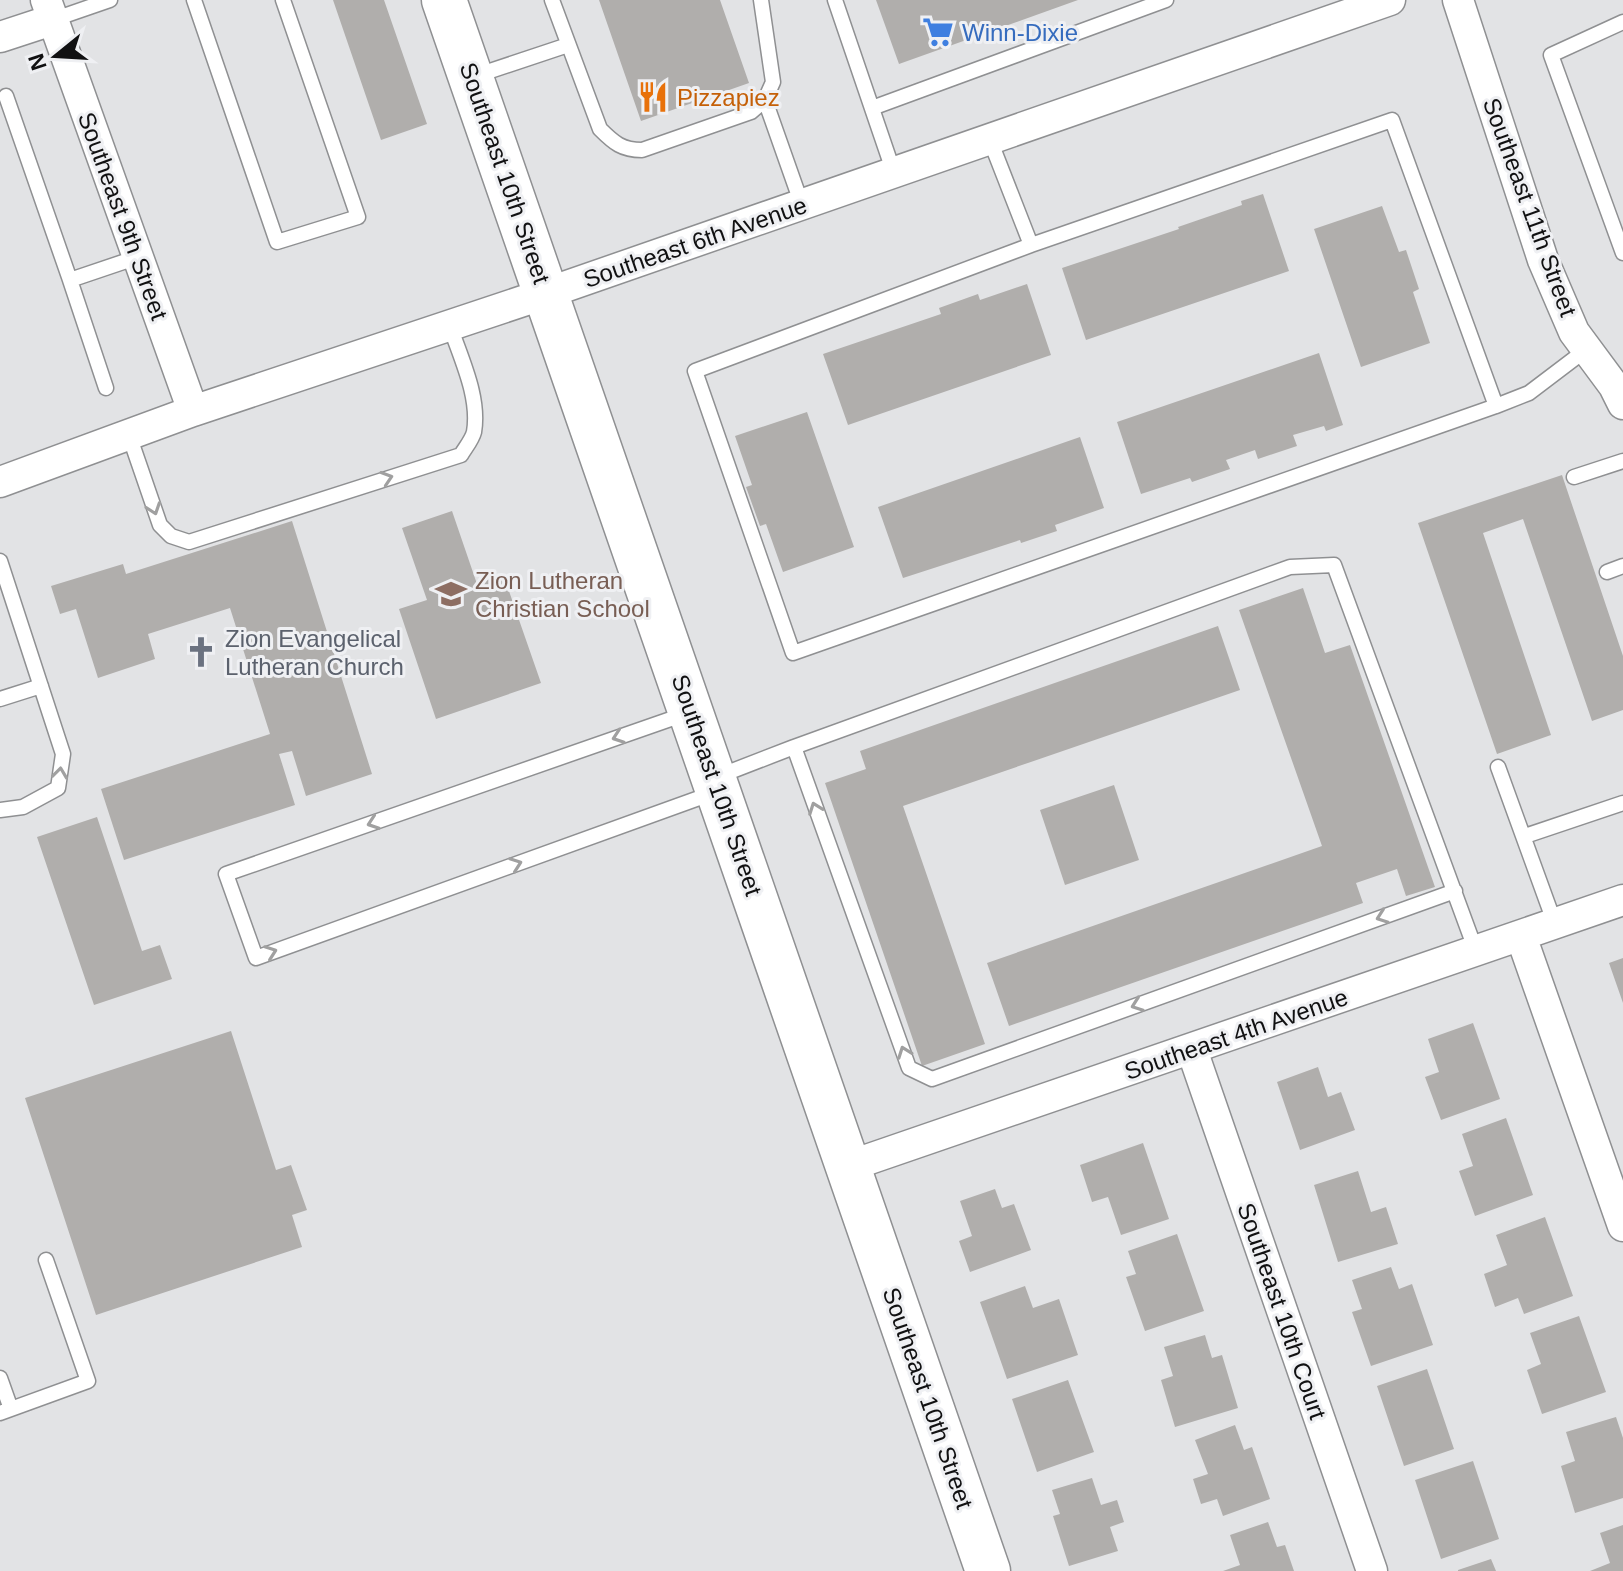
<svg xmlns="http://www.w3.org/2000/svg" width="1623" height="1571" font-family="Arial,sans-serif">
  <rect width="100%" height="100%" fill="#e2e3e5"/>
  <path fill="#b0aeac" d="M333 0H384L427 124 381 140Z
    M599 0H720L749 83 641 121Z
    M876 0H1078L899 64Z
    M1263 194 1289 271 1086 340 1062 268 1179 229 1178 227 1242 205 1241 201Z
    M1382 206 1399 252 1406 250 1419 289 1413 292 1430 343 1361 367 1314 229Z
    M1027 284 1051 355 848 425 823 354 941 314 939 308 978 294 980 300Z
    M1319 353 1343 425 1326 431 1324 426 1293 435 1297 446 1258 459 1255 450 1226 460 1230 469 1192 482 1190 478 1141 494 1117 422Z
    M807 412 854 547 783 572 766 524 760 526 746 487 752 485 735 436Z
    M1080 437 1104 508 1055 525 1057 531 1021 543 1020 540 903 578 878 507Z
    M1562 475 1623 656V710L1592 721 1523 519 1483 533 1551 735 1497 754 1418 523Z
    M452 511 477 584 503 574 541 683 436 719 399 609 427 600 402 528Z
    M292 521 372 774 306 796 292 751 279 754 295 805 124 860 101 789 270 734 230 608 148 634 155 659 98 678 76 609 60 614 51 586 123 564 126 574Z
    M1303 588 1325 653 1350 645 1435 887 1406 896 1397 869 1356 883 1363 903 1009 1026 987 963 1322 846 1239 610Z
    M1218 626 1240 690 903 806 985 1044 922 1066 825 783 866 769 860 751Z
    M1114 785 1139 860 1065 885 1040 810Z
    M97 817 142 951 160 945 172 979 94 1005 37 837Z
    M1623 958V1003L1609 963Z
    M1473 1023 1500 1099 1441 1120 1425 1077 1439 1072 1428 1039Z
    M231 1031 276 1170 291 1165 307 1210 292 1215 302 1247 96 1315 25 1098Z
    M1318 1067 1328 1097 1341 1092 1355 1130 1300 1150 1277 1082Z
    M1506 1118 1533 1195 1475 1216 1459 1171 1473 1166 1462 1134Z
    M1143 1143 1169 1219 1121 1235 1108 1197 1092 1202 1080 1165Z
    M1358 1171 1371 1212 1386 1207 1398 1244 1338 1262 1314 1185Z
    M995 1189 1002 1208 1014 1204 1031 1250 970 1272 959 1241 972 1236 960 1201Z
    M1545 1217 1573 1296 1524 1314 1518 1298 1495 1307 1484 1274 1507 1265 1496 1235Z
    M1177 1234 1204 1311 1145 1331 1126 1277 1136 1274 1128 1251Z
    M1391 1267 1399 1289 1412 1284 1433 1345 1371 1366 1352 1312 1362 1309 1352 1280Z
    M1025 1286 1033 1308 1059 1299 1078 1355 1007 1379 980 1302Z
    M1579 1316 1606 1392 1542 1414 1527 1370 1541 1364 1530 1333Z
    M1205 1335 1212 1358 1222 1355 1238 1408 1175 1427 1161 1380 1173 1376 1164 1347Z
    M1427 1369 1454 1449 1404 1466 1377 1386Z
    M1068 1380 1094 1452 1037 1472 1012 1399Z
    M1616 1417 1623 1438V1498L1575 1513 1561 1466 1575 1461 1566 1432Z
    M1235 1425 1244 1450 1252 1447 1270 1499 1223 1516 1217 1499 1201 1504 1193 1479 1208 1474 1195 1440Z
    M1473 1461 1499 1539 1441 1559 1415 1480Z
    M1092 1478 1101 1505 1117 1500 1124 1522 1110 1527 1118 1551 1069 1566 1053 1516 1060 1514 1052 1490Z
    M1268 1522 1277 1547 1285 1545 1294 1571H1223L1240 1565 1230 1535Z
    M1623 1525V1571H1590L1610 1563 1600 1533Z
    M1491 1559 1496 1571H1458V1570Z"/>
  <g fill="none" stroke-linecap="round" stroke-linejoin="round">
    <defs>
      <path id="service" d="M194 0 277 242 358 217 283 0
        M552 0 600 129C614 143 622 150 642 150L751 112 765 100 773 82 761 0
        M835 0 894 173
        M52 20 110 0
        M1623 22 1551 55 1623 253
        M475 76 568 45
        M6 96 70 280
        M765 100 802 205
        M872 108 1166 0
        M990 140 1031 245 1392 120 1496 406 793 653 695 371 1031 245
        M106 388 70 280 138 257
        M1496 406 1529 393 1587 349
        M129 435 160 525 171 536 189 542 461 455C465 448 472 440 474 432 480 397 461 359 450 326
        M1574 477 1623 461
        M0 561 63 754 58 788 23 807 0 810
        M1607 572 1623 566
        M0 699 41 686
        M688 713 226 874 256 958 713 793
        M1498 767 1555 924
        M719 776 794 747
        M1525 836 1623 803
        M1455 891 932 1079 909 1068 794 747 1290 567 1334 565 1476 951
        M0 1378 11 1409
        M0 1413 88 1381 46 1260"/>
      <path id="minor" d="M46 0 193 411
        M1458 0 1543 260 1574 332 1614 386 1623 404
        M0 37 52 20
        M0 482 193 411 547 293 1390 0
        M1521 936 1623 1226
        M1192 1050 1372 1571
        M849 1166 1623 900"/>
      <path id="primary" d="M444 0 988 1571"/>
    </defs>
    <use href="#service" stroke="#8f9092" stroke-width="17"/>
    <use href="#minor" stroke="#8f9092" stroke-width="33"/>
    <use href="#primary" stroke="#8f9092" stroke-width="47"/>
    <use href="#service" stroke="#fff" stroke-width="14"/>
    <use href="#minor" stroke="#fff" stroke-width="30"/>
    <use href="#primary" stroke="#fff" stroke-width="44"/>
  </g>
  <defs><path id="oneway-chevron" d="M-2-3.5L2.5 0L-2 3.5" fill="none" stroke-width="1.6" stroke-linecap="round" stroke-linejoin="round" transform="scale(2)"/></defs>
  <g stroke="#a0a0a0">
    <use href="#oneway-chevron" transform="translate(387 478) rotate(-18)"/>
    <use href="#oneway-chevron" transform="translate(154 509) rotate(71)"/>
    <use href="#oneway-chevron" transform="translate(618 737) rotate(161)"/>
    <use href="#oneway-chevron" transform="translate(60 773) rotate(-83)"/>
    <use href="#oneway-chevron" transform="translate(815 808) rotate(-110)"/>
    <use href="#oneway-chevron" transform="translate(373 823) rotate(161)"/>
    <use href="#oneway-chevron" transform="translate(516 864) rotate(-20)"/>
    <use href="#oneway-chevron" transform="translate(1382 917) rotate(160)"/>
    <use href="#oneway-chevron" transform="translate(271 952) rotate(-20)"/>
    <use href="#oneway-chevron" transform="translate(1137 1005) rotate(160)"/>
    <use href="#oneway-chevron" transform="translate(904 1052) rotate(-110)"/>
  </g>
  <defs>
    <symbol id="supermarket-bare" viewBox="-9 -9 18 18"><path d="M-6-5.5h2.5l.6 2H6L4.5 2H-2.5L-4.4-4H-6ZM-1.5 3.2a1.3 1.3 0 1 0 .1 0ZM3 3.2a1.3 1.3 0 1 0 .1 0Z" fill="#3f7fe0" stroke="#eff0f3" stroke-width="2.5" paint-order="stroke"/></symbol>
    <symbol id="restaurant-bare" viewBox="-9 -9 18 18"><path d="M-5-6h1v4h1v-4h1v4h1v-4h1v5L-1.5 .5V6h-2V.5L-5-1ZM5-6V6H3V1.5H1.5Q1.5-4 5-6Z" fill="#e8710a" stroke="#eff0f3" stroke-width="2.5" paint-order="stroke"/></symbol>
    <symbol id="school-bare" viewBox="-9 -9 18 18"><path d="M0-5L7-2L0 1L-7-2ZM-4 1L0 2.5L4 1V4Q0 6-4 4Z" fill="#8d6e63" stroke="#eff0f3" stroke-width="2.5" paint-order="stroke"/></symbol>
    <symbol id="church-bare" viewBox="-9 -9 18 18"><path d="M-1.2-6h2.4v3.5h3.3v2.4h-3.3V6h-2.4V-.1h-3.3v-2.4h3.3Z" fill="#6b7280" stroke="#eff0f3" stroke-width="2.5" paint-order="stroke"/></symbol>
  </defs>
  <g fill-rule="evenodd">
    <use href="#supermarket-bare" x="916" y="10" width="44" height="44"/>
    <use href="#restaurant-bare" x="631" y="75" width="44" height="44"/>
    <use href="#school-bare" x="429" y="572" width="44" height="44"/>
    <use href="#church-bare" x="179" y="630" width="44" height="44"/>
  </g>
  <g text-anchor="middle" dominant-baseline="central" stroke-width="6" stroke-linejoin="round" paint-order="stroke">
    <g font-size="24" fill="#366cbe" stroke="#eff0f3" text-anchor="start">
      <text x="962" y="32">Winn-Dixie</text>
    </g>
    <g font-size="24" fill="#c56008" stroke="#eff0f3" text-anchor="start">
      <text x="677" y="97">Pizzapiez</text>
    </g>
    <g font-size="24" fill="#111112" stroke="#eff0f3">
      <text transform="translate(505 173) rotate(71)">Southeast 10th Street</text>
      <text transform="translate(1530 207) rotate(70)">Southeast 11th Street</text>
      <text transform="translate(123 216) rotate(70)">Southeast 9th Street</text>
      <text transform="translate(695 242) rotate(-19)">Southeast 6th Avenue</text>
      <text transform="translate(717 785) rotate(71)">Southeast 10th Street</text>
      <text transform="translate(1236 1034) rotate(-19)">Southeast 4th Avenue</text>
      <text transform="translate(1282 1311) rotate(71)">Southeast 10th Court</text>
      <text transform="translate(928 1398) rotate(71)">Southeast 10th Street</text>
    </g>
    <g font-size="24" fill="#785e54" stroke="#eff0f3" text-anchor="start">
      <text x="475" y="580">Zion Lutheran<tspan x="475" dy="28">Christian School</tspan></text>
    </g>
    <g font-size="24" fill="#5b616d" stroke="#eff0f3" text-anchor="start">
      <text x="225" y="638">Zion Evangelical<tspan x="225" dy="28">Lutheran Church</tspan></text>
    </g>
  </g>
  <g transform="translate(56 56) rotate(252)" stroke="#eff0f3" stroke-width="6" paint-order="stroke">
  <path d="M0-6L14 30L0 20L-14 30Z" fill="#111112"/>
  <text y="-12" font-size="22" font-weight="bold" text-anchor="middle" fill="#111112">N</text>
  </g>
</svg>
